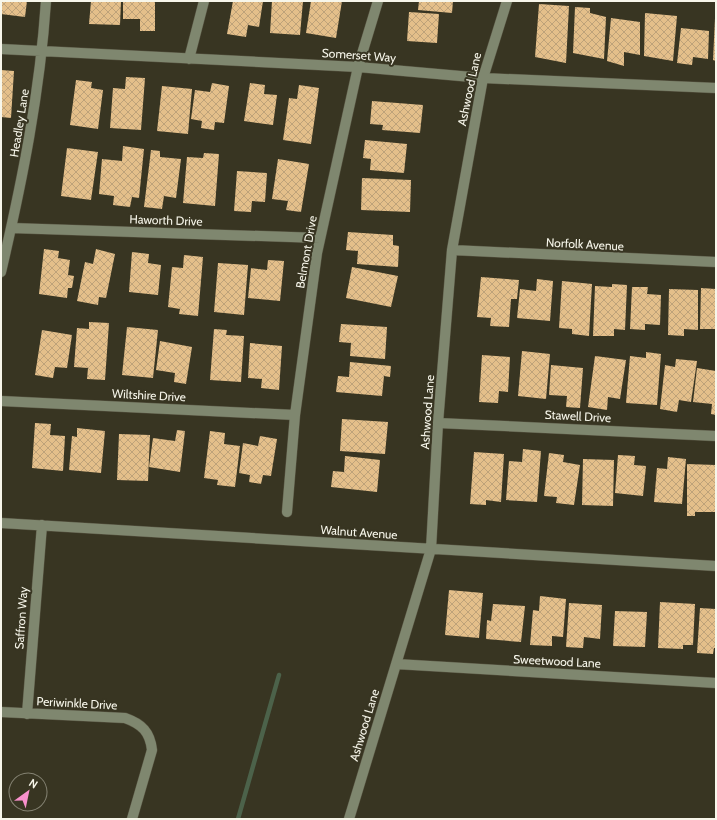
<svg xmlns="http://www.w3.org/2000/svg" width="717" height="820" font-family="Cabin,sans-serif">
  <defs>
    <pattern id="building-cross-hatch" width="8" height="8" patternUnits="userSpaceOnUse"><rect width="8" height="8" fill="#e4bf8a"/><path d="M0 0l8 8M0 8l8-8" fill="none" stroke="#bea279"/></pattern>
  </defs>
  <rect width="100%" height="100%" fill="#383522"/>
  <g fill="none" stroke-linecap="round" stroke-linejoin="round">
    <path stroke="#4c624a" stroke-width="4.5" d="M238 819 279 675"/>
  </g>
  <path fill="url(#building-cross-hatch)" d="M1 1H27L25 17 1 14Z
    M91 1H121L120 25 89 24Z
    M123 1H155V31H140V19H123Z
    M233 1H263L259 27 248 25 246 37 227 34Z
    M272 1H303L300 35 270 33Z
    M311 1H342L336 38 306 33Z
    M419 1H453L452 13 418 10Z
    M539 4 569 6 566 63 535 57Z
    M575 7 590 8V13L606 17 604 59 573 53Z
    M409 12 439 14 437 43 407 41Z
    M645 13 677 16 673 61 644 56Z
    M611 18 640 22V55L624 52V66L607 61Z
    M715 18H716V61L713 60Z
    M681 28 709 31 708 59 693 57 692 65 677 63Z
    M1 70 14 71 11 118 1 117Z
    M126 77 145 78 141 130 110 128 113 88 125 89Z
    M76 80 92 82 91 88 103 90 98 129 70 125Z
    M212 83 229 86 224 123 215 122 214 130 201 128 202 121 191 119 195 90 210 92Z
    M250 83 265 85 264 94 277 95 273 125 244 121Z
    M299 85 319 88 311 144 283 140 289 98 297 99Z
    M162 86 192 89 188 134 157 131Z
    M372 101 423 105 420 133 382 130 383 125 370 124Z
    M365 140 407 144 404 173 370 170 371 159 363 158Z
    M123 146 144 149 139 198 132 197 130 207 113 205 114 196 99 194 102 159 122 161Z
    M67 148 98 152 91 200 61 196Z
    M151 150 160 151V157L181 159 176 198 164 196 162 209 144 207Z
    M204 153 219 154 215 206 183 203 187 157 203 158Z
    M278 159 309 164 301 212 286 210 288 201 272 199Z
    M237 171 267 173 265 202 252 201 251 212 234 211Z
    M362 178 411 180 410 212 361 210Z
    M348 232 393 235V245L399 246 398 267 357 264 358 251 346 250Z
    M44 249 59 251 58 258 70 260 68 275 74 276 72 288H68L67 298 39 294Z
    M96 249 115 254 106 298 99 297 98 305 77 301 85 262 93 264Z
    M132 252 149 254 148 263 161 265 158 295 129 292Z
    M184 255 203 257 198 316 179 314 180 309 168 307 172 267 183 268Z
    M268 260 284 261 280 301 248 298 251 268 267 270Z
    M218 263 248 265 244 315 214 312Z
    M352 267 398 276 391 307 346 298Z
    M481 277 519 280 517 299H511L509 327 490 326 491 318 477 317Z
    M537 279 553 281 550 321 517 318 520 289 536 291Z
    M562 281 592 284 589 336 572 334V329L559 328Z
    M612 284 627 285 625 330 614 329V336H593L595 286 612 287Z
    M632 287H648L647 294 661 295 660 325 645 324V330L630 329Z
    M701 288 716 289V329H700Z
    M669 289 698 290V330L684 329V336L668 335Z
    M89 322 109 323 105 380 87 379 88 368 74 367 77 328 89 329Z
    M341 324 387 327 385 359 350 356 351 343 339 342Z
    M127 327 158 330 153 378 122 375Z
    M214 329 227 330 226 335 244 336 241 382 210 380Z
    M42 330 72 335 67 368 55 367 53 378 35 375Z
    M160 341 192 347 186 384 174 382 175 373 156 370Z
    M250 343 282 346 279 390 261 388 262 379 248 378Z
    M522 351 550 354 546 399 518 396Z
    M646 352 661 354 657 405 626 403 630 356 646 358Z
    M482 355 510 357 508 392 499 391 498 403 479 402Z
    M595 356 626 360 620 399 608 397 607 410 588 407Z
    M676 359 697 361 691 402 679 400 677 412 660 409 665 365 675 367Z
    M350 362 391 366 390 377 384 376 382 396 336 392 338 376 349 377Z
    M551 365 583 368 580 408 566 407 567 396 549 395Z
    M697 368 716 371V415L711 414 712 404 693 402Z
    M342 419 388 422 385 454 340 451Z
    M35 423 51 424 50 435 65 436 63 471 32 468Z
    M77 428 105 431 101 473 69 470 72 436 77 437Z
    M177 430 185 431 180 472 149 467 153 438 175 441Z
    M210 431 225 433 224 444 240 446 235 487 217 485 218 480 204 478Z
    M119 434 150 435 148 481 117 480Z
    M260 436 277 439 271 476 263 475 261 484 249 482 250 475 239 473 243 443 258 446Z
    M523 449 541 451 537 502 506 500 509 461 522 462Z
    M474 452 504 454 501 502 486 500V505L470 504Z
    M549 453 564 455 563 462 580 465 574 505 556 503 557 497 544 496Z
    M618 455 635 456 634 465 646 466 643 496 615 493Z
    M345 456 380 460 377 492 331 487 333 471 344 472Z
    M668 457 686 459 682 504 654 502 657 468 667 469Z
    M583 459 614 460 613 506 582 505Z
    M687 464 716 465V512H695V516H687Z
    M449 590 483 593 479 638 445 635Z
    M540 596 566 599 563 637 552 636V646L530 645 533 610 539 611Z
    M660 602 695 604 693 645H683V649L658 648Z
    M569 603 602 605 600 639 584 637 583 648 566 647Z
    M493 604 525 606 521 642 486 639 487 620 491 621Z
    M700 608 716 609V648H714L713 654 697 653Z
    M615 611 647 612 645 647 613 646Z"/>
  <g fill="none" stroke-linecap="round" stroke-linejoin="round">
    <defs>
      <path id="minor" d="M1 49 358 67 483 78 716 88
        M189 59 204 1
        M11 228 320 238
        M452 250 716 262
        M1 272C22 182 40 93 46 1
        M1 401 295 415
        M438 423 716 436
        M287 512 295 415 317 253 358 67 378 1
        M1 523 716 566
        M396 664 716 683
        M1 712 125 718C142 724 150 732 152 750L132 819
        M27 714 42 525
        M349 819 431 549 438 423 452 250 483 78 507 1"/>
    </defs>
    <use href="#minor" stroke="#575442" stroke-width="11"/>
    <use href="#minor" stroke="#7f876f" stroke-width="10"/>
  </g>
  <g text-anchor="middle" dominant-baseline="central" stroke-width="4" stroke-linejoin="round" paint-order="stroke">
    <g font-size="12" fill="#f7f6ea" stroke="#383522">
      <text transform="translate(359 55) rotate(4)">Somerset Way</text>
      <text transform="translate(469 89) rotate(-78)">Ashwood Lane</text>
      <text transform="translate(19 123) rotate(-81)">Headley Lane</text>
      <text transform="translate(166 220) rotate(2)">Haworth Drive</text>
      <text transform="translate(585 244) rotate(3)">Norfolk Avenue</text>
      <text transform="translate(306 252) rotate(-80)">Belmont Drive</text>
      <text transform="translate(149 395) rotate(3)">Wiltshire Drive</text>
      <text transform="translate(427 412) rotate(-86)">Ashwood Lane</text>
      <text transform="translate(578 416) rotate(3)">Stawell Drive</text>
      <text transform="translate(359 532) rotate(4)">Walnut Avenue</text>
      <text transform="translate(21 618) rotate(-86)">Saffron Way</text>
      <text transform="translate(557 661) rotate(3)">Sweetwood Lane</text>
      <text transform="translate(77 703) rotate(3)">Periwinkle Drive</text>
      <text transform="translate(364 725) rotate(-73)">Ashwood Lane</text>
    </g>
  </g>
  <rect width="717" height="820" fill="none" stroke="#f7f6ea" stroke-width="4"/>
  <g transform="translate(28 792) rotate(33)"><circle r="19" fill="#383522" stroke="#848272"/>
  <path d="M0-3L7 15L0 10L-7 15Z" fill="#f890cc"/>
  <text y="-6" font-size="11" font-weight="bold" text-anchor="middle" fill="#f7f6ea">N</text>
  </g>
</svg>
